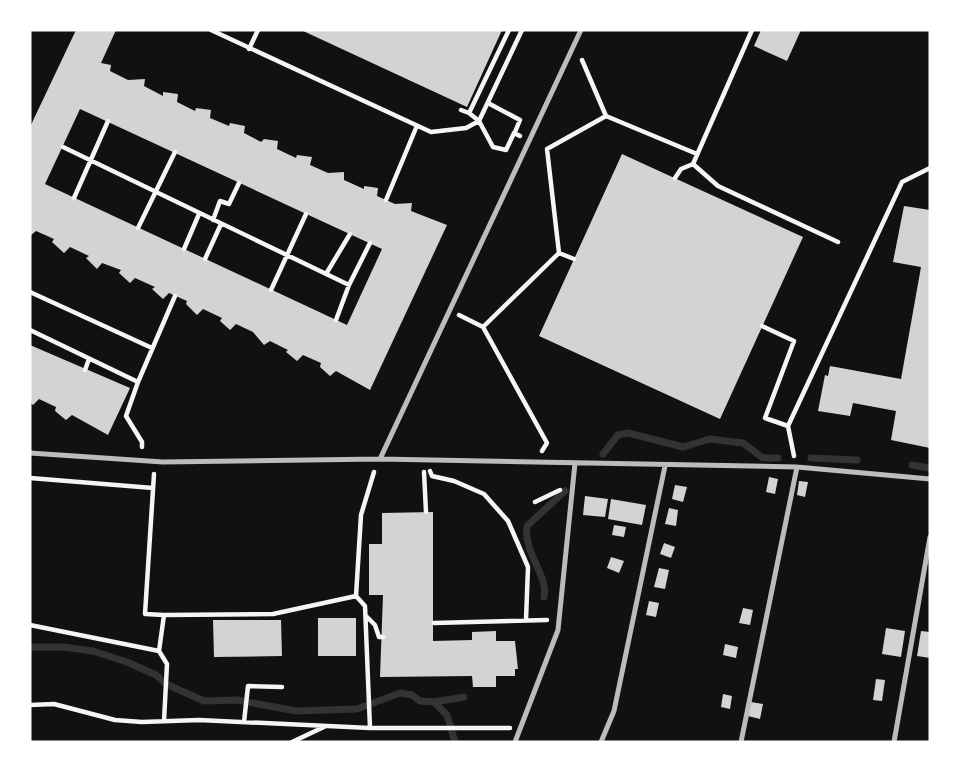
<svg xmlns="http://www.w3.org/2000/svg" width="960" height="772" font-family="Rubik,sans-serif">
  <rect width="100%" height="100%" fill="#111"/>
  <g fill="none" stroke-linecap="round" stroke-linejoin="round">
    <path stroke="#333" stroke-width="7" d="M603 454 618 435 628 433 683 447 710 439 743 443 763 458H778
      M811 458 857 460
      M912 465 930 468
      M544 597C549 576 523 553 527 526L565 491
      M30 647H63L93 651 127 662 156 675 166 684 204 701 237 700 296 711 357 709 400 693 412 695 420 701 434 702 464 697
      M434 702 447 715 455 742"/>
  </g>
  <path fill="#d3d3d3" fill-rule="evenodd" d="M76 30H116L101 63 111 65 110 71 128 80 145 79 144 86 163 96V92L178 94 177 102 195 111 196 108 211 110 210 118 229 126 230 123 245 126 244 133 261 142 264 139 278 141 277 149 296 158 297 155 312 157 310 165 328 173 344 172V180L364 189V186L378 188 377 196 395 204 412 203 411 211 447 225 370 390 336 371 330 376 320 367 321 363 303 355 297 361 286 352 288 350 270 341 264 345 253 332 236 324 230 330 220 321 222 318 203 309 197 315 186 304 187 301 169 293 163 299 152 289 155 287 135 278 130 283 119 273 121 270 102 263 97 269 86 258 89 256 70 247 64 253 52 242 54 239 36 231 30 236V127ZM80 109 382 249 347 325 45 184Z
    M301 30H502L467 107Z
    M761 30H801L787 61 754 46Z
    M622 154 803 237 720 419 539 336Z
    M904 206 930 210V448L891 440 896 411 853 403 850 416 818 411 825 375 828 376 830 366 901 379 921 267 893 262Z
    M30 345 130 388 108 435 72 415 66 420 55 411 56 407 39 399 33 405 30 402Z
    M769 477 778 479 775 494 766 492Z
    M799 481 808 482 805 497 797 495Z
    M675 485 687 487 683 502 672 499Z
    M585 496 608 499 605 517 583 515Z
    M611 499 646 505 642 525 608 519Z
    M669 508 678 510 676 526 665 524Z
    M433 512V641L472 640V632L496 631V641H515L518 669H515V676H496V687H473L472 676 380 677 383 595H369V544H382V513Z
    M614 525 626 527 624 537 612 535Z
    M664 543 675 547 671 558 660 554Z
    M611 557 624 561 619 573 607 568Z
    M659 568 669 570 665 589 654 587Z
    M649 601 659 603 656 617 646 615Z
    M743 608 753 610 750 625 739 623Z
    M318 618H356V656H318Z
    M213 620H281L282 656 214 657Z
    M886 628 905 631 901 657 882 654Z
    M921 631 930 632V658L917 656Z
    M725 644 738 647 736 658 723 655Z
    M876 679 885 680 882 701 873 700Z
    M723 694 732 696 730 709 721 707Z
    M751 702 763 704 760 719 748 716Z"/>
  <g fill="none" stroke-linecap="round" stroke-linejoin="round">
    <path stroke="#f5f5f5" stroke-width="4.5" d="M211 30 431 132 466 128 479 121 522 30
      M249 49 258 30
      M488 103 520 120 515 132
      M461 110 469 113 471 109 509 30
      M469 113 479 121 493 147 506 150 514 133 520 136
      M606 116 697 154
      M63 147 349 285 370 243
      M693 164 718 186 838 242
      M675 178 681 169 693 164 752 30
      M74 198 108 121
      M386 200 416 128
      M213 220 220 201 229 204 239 183
      M138 228 175 152
      M184 249 199 214
      M559 253 574 259
      M205 259 221 224
      M326 274 350 234
      M271 290 306 214
      M30 292 152 348
      M459 315 483 327
      M336 320 349 285
      M762 326 794 341 765 418 788 426
      M30 330 138 382 126 416 142 442V447
      M85 370 89 359
      M138 382 175 296
      M542 451 547 443 483 327 559 253 547 149 606 116 582 60
      M794 456 788 426 902 182 930 168
      M430 471 432 476 454 481 484 494 508 521 528 567 526 620
      M424 472 426 512
      M154 474 145 614 164 615
      M30 478 153 488
      M535 502 560 490
      M366 616 375 625 379 637H383
      M434 623 547 620
      M30 625 159 651 164 615 273 614 356 596
      M159 651 167 664 164 721
      M30 705 54 704 115 720 142 722 199 720 370 728H510
      M244 722 248 686 282 687
      M370 728 365 606 356 596 361 515 374 472
      M292 742 326 726"/>
    <path stroke="#bcbcbc" stroke-width="5" d="M30 453 163 462 380 459 797 467 930 479
      M380 459 581 30
      M515 742 558 630 575 463
      M601 742 614 711 665 466
      M741 742 797 467
      M894 742 930 537"/>
  </g>
  <rect width="960" height="772" fill="none" stroke="#ffffff" stroke-width="63"/>
</svg>
